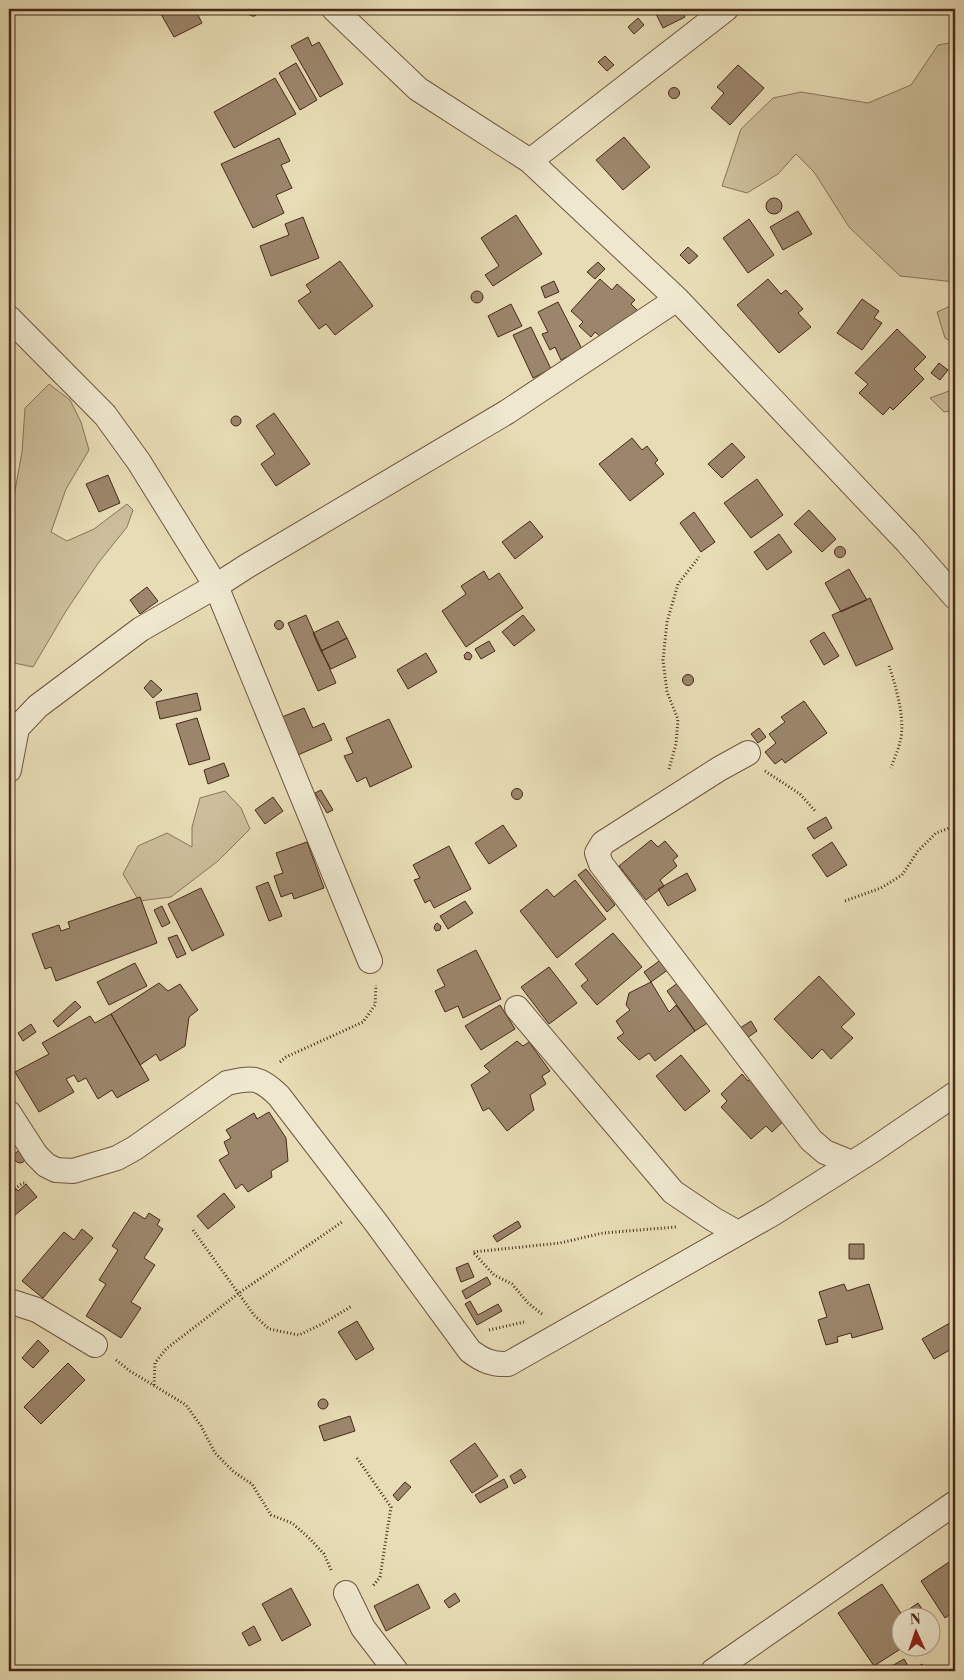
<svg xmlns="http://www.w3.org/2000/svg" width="964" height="1680" font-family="'Libre Bodoni',serif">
  <rect width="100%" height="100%" fill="#e7dcb5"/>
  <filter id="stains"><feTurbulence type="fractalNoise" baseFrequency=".004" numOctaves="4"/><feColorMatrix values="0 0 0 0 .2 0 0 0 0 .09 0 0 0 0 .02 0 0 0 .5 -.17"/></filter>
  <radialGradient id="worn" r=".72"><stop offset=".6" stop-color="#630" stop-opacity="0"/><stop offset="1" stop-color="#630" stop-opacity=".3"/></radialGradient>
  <path fill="#ccbe9b" stroke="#8a745b" d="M955 42V282L900 276 849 227 814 172 796 154 778 174 747 193 722 186 741 129 773 98 801 92 868 103 911 85 938 45Z
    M955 304V344L945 338 937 312Z
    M955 369V410L944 412 930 398 949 391 952 371Z
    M49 384 70 400 81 422 89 450 66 489 51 532 67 541 94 529 127 504 133 510 127 527 99 562 66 611 33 667 14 663 9 657V506L13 501 22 452 25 408Z
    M225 791 241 808 250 829 218 861 171 897 139 901 123 874 138 846 167 833 192 847V827L200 798Z"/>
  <path fill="#9b866b" stroke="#49291b" d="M170 9H195L202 23 174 37 161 14Z
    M247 9H258L259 11 255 16H252L248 14Z
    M645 9H681L685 17 663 28 654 10 648 14Z
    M638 18 644 25 634 34 628 27Z
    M308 37 312 46 319 42 343 84 320 97 291 46Z
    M605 56 614 65 607 71 598 62Z
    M296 63 317 100 300 110 279 73Z
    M738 65 764 88 730 125 711 108 724 93 717 87Z
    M275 78 296 114 234 148 214 112Z
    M668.5 93a5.5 5.5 0 1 1 11 0a5.5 5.5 0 1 1-11 0Z
    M624 137 650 167 623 190 596 160Z
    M279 138 290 161 281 165 292 188 276 195 284 213 253 228 221 164Z
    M766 206a8 8 0 1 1 16 0a8 8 0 1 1-16 0Z
    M798 211 812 234 783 250 770 227Z
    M516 215 542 254 493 286 485 275 499 266 481 238Z
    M303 217 319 258 271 276 260 246 289 235 285 224Z
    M749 219 774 255 748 273 723 238Z
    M688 247 698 256 689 264 680 255Z
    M340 261 373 306 335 335 326 324 319 329 298 301 311 292 306 285Z
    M598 262 605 269 595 279 587 272Z
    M600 279 612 290 617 284 635 300 631 304 638 311 608 343 595 332 591 337 579 326 583 322 571 311Z
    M768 279 781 294 786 290 803 309 798 313 811 327 779 353 737 305Z
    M554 281 559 292 545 298 541 287Z
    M471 297a6 6 0 1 1 12 0a6 6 0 1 1-12 0Z
    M862 299 879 311 874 318 882 323 862 350 837 333Z
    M558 302 582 349 561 360 555 347 550 350 542 334 548 332 538 312Z
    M511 304 522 326 498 337 488 316Z
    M531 327 551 369 533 378 513 335Z
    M897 329 926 357 914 369 924 379 893 410 890 407 883 415 859 393 868 384 855 373Z
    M939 363 948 370 940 380 931 373Z
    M274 413 310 464 276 486 261 464 275 454 256 426Z
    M231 421a5 5 0 1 1 10 0a5 5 0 1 1-10 0Z
    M632 438 642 450 647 446 658 460 655 463 664 474 630 501 599 464Z
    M732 443 745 457 722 478 708 464Z
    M108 475 120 503 99 512 86 484Z
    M757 479 783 515 751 538 724 503Z
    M809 510 836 539 822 552 794 524Z
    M694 512 715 542 701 552 680 523Z
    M530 521 543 537 515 559 502 542Z
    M779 534 792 552 767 570 754 552Z
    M834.5 552a5.5 5.5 0 1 1 11 0a5.5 5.5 0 1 1-11 0Z
    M849 569 867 600 841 612 825 583Z
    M484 571 489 580 499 573 523 608 466 647 442 611 466 594 461 586Z
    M147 587 158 601 140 614 130 600Z
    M870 598 893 649 856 666 832 615Z
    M306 615 336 683 318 691 288 623Z
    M523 615 535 630 514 646 502 632Z
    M274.5 625a4.5 4.5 0 1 1 9 0a4.5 4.5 0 1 1-9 0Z
    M338 621 347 638 321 651 313 633Z
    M824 632 839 656 824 665 810 641Z
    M347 638 356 657 331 669 321 651Z
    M489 641 495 651 481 659 475 649Z
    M467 652 470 653 472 656 470 660 465 659 464 655Z
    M426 653 437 672 408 689 397 670Z
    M682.5 680a5.5 5.5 0 1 1 11 0a5.5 5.5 0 1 1-11 0Z
    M151 680 162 690 153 698 144 688Z
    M197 693 201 710 160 719 156 702Z
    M804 701 827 733 785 763 782 759 775 764 765 752 776 743 769 734 785 722 781 717Z
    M304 708 313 728 324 723 332 740 298 755 282 717Z
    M197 718 210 759 189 765 176 724Z
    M389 719 412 767 370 787 366 777 357 782 344 756 353 753 346 738Z
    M759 728 766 737 758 743 751 734Z
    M224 763 229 776 208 784 204 770Z
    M511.5 794a5.5 5.5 0 1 1 11 0a5.5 5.5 0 1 1-11 0Z
    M321 790 333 810 327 813 315 793Z
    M273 797 283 811 265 824 255 810Z
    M826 817 832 828 814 839 807 828Z
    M503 825 517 846 489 864 475 843Z
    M651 840 658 847 665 841 678 856 673 860 677 866 660 880 664 886 646 900 619 866Z
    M307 842 324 888 294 899 292 893 281 897 274 876 283 873 276 853Z
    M832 842 847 865 827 877 812 855Z
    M449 846 471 889 434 908 430 900 425 903 414 880 420 878 413 865Z
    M586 869 615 905 607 912 578 875Z
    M687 873 696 890 668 906 658 889Z
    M575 880 606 919 557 958 520 911 547 889 554 897Z
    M268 882 282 916 269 921 256 887Z
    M201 888 224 935 192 951 168 904Z
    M140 897 157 943 56 981 51 967 45 969 32 934 59 925 61 931 70 928 68 922Z
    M465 901 473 913 448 929 440 916Z
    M162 906 170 923 162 927 154 910Z
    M437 923 441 926 440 930 436 931 434 928 435 925Z
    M613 933 642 967 597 1005 581 986 588 980 575 964Z
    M177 935 186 954 177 958 168 938Z
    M476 950 501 999 463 1018 458 1006 445 1012 435 991 445 986 437 970Z
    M662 959 669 969 651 982 644 972Z
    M135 963 147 986 109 1005 97 982Z
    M549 967 577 1003 549 1024 521 987Z
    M819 976 855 1014 841 1027 853 1038 831 1059 822 1049 812 1059 774 1019Z
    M683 979 712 1020 695 1031 667 991Z
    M651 982 669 1012 676 1005 695 1031 655 1061 649 1053 639 1060 617 1038 624 1033 616 1021 630 1010 626 1005 629 993Z
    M159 983 168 991 180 984 198 1010 189 1017 185 1046 160 1061 156 1054 140 1065 111 1014Z
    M75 1001 81 1007 58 1027 53 1021Z
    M500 1005 515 1029 481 1050 465 1026Z
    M111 1014 149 1080 117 1098 112 1090 98 1099 86 1078 78 1082 74 1075 66 1079 74 1092 39 1112 15 1072 49 1054 42 1043 90 1016 95 1023Z
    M751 1021 757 1031 744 1040 737 1030Z
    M31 1024 36 1032 23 1041 18 1033Z
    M517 1041 523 1046 529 1042 550 1071 542 1076 546 1084 530 1095 534 1110 507 1131 489 1108 483 1111 471 1085 490 1072 484 1066Z
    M681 1055 710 1091 685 1111 656 1076Z
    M742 1074 748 1081 752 1078 788 1117 772 1132 766 1126 751 1139 721 1107 727 1101 721 1094Z
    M269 1112 286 1138 288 1161 271 1171 272 1177 248 1192 242 1184 236 1189 219 1160 229 1154 224 1142 231 1138 226 1130 254 1113 257 1119Z
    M14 1157a6 6 0 1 1 12 0a6 6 0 1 1-12 0Z
    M9 1180 18 1191 26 1184 37 1197 9 1220Z
    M224 1193 235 1207 208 1229 197 1216Z
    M134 1212 145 1219 149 1213 160 1220 157 1225 163 1229 144 1258 155 1265 131 1302 141 1308 121 1338 86 1316 106 1284 99 1280 118 1250 112 1246Z
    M518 1221 521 1227 497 1242 493 1236Z
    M82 1229 93 1238 43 1298 22 1281 64 1232 74 1240Z
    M849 1244H864V1259H849Z
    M468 1263 474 1277 461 1282 456 1268Z
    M487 1277 491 1284 466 1299 462 1291Z
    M844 1284 847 1291 869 1284 883 1329 852 1338 851 1333 837 1337 838 1342 826 1345 818 1320 827 1317 819 1292Z
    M470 1301 478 1315 498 1304 502 1311 477 1325 465 1304Z
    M955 1320V1347L934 1359 922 1339Z
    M357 1321 374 1349 356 1360 338 1332Z
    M38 1340 49 1351 33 1368 22 1358Z
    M68 1363 85 1380 41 1424 24 1407Z
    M318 1404a5 5 0 1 1 10 0a5 5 0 1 1-10 0Z
    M350 1416 355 1431 324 1441 319 1426Z
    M475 1443 498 1476 472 1493 450 1461Z
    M521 1469 526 1477 514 1484 510 1476Z
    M504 1479 508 1487 480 1503 475 1495Z
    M405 1482 411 1487 398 1501 393 1495Z
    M955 1558V1611L945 1618 921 1581Z
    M418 1584 430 1608 386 1631 374 1606Z
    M882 1584 904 1618H902V1648L874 1666 838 1613Z
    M291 1588 311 1625 282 1641 262 1604Z
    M455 1593 460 1601 449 1608 444 1601Z
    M918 1603 928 1618H913L908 1610Z
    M254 1626 261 1640 249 1646 242 1633Z
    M904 1659 911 1671 922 1664 927 1671H883Z"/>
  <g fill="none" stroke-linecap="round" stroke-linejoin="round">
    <defs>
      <path id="street" d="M334 9 418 89 530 161 677 299 907 542 955 597
        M530 161 726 9
        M9 318 105 415 139 462 216 586 370 961
        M748 753 719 769 603 843 597 853 601 864 811 1140 825 1152 852 1163
        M9 770 17 728 38 706 141 629 216 586 247 566 507 412 677 299
        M517 1008 673 1192 713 1219 738 1233
        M9 1113 36 1155 46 1165 56 1170 73 1171 117 1158 135 1148 227 1083C253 1077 260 1077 279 1096L377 1224 470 1351C482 1360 492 1365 508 1364L772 1214 873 1150 955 1094
        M9 1301 37 1310 95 1345
        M346 1593 363 1628 396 1671
        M713 1671 955 1503"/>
    </defs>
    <use href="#street" stroke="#705642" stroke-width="26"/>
    <path stroke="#49291b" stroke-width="3" stroke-dasharray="1 2.5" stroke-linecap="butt" d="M889 666C896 687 906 720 900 742 898 751 894 759 891 768
      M669 769 676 744 678 719 667 692 663 660 667 622 678 584 699 557
      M765 771 800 794 816 812
      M845 901 881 888 902 875 918 851 936 833 955 826
      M280 1062 286 1057 363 1022 375 1005 376 985
      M9 1193 23 1183H27
      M193 1230 254 1315 269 1329 299 1335 322 1324 352 1306
      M542 1314 528 1303 512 1284 494 1275 473 1252 560 1243 603 1233 676 1227
      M489 1330 524 1322
      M116 1360 130 1371 186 1405 201 1426 215 1453 234 1472 252 1484 271 1515 292 1523 308 1537 324 1554 332 1572
      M154 1385 155 1363 166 1349 239 1293 342 1222
      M357 1458 391 1507 380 1577 372 1587"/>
    <use href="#street" stroke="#efe8cf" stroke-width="24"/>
  </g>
  <rect width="964" height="1680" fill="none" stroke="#e7dcb5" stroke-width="30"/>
  <rect x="10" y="10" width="944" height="1660" fill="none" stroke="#49291b" stroke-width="2.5"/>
  <rect x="15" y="15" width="934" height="1650" fill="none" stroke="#49291b"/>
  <g transform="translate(916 1632) rotate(357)"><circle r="24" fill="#efe8cf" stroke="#ad9c87"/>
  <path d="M0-4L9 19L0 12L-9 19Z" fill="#8f2418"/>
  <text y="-8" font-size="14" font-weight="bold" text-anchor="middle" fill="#49291b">N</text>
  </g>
  <rect width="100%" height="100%" filter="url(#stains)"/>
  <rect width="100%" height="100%" fill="url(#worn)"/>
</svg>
